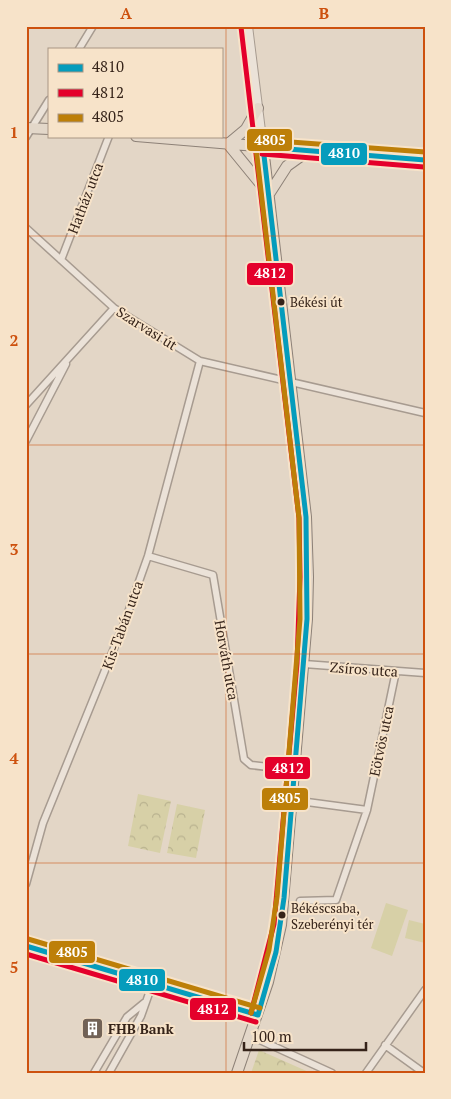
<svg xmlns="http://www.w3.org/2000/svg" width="451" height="1099" font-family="'PT Serif',serif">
  <defs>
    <pattern id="park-crowns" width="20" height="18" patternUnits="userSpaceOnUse" patternTransform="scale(1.25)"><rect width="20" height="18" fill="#d7d0a7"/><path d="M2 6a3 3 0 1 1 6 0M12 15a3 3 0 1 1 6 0" fill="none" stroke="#b9b28f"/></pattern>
  </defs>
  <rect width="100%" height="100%" fill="#e3d6c6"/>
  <path fill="url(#park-crowns)" d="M138 794 171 801 160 853 128 846Z
    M177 804 205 810 196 858 167 853Z
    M259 1050 311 1073H251Z"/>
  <path fill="#d7d0a7" d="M386 903 408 910 392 956 371 948Z
    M409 920 425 924V943L405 938Z"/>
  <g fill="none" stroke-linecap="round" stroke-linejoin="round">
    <defs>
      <path id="minor" d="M79 49 93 26
        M26 137 49 100
        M26 228 114 308 200 361 425 413
        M61 260 109 136
        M26 405 114 308
        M26 441 66 364
        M148 556 213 575 244 759 251 765 294 770
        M304 664 425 673
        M292 800 367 810 396 671
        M26 884 43 823 125 621 148 556 200 361
        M300 901 336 900 367 810
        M26 946 258 1015
        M251 1036 332 1073
        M385 1045 424 1073
        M94 1073 127 1017 144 1003
        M109 1073 141 1016 152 985
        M366 1073 425 990"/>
      <path id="tertiary" d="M248 26 263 147"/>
      <path id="primary" d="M26 128 49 129
        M136 136 425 160
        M228 144 268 193
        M228 144 246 129 258 108
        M269 194 287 166 308 151
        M237 1073 268 982 281 925 307 619 308 577 306 517 263 147"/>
    </defs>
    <use href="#minor" stroke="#a79b90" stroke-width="9"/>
    <use href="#tertiary" stroke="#a79b90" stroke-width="10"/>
    <use href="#primary" stroke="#8d8177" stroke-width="12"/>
    <use href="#minor" stroke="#ebe2d8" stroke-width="6"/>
    <use href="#tertiary" stroke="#ebe2d8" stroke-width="8"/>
    <use href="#primary" stroke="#e3d7c9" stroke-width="10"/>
    <defs>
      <path id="bus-1" d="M263 147 425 160
        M26 946 258 1015
        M258 1015 276 952 284 898 307 619 306 517 263 147"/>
      <path id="bus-2" d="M241 27 299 518 300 577 297 663 274 924 251 1013
        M262 154 424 167
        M26 954 256 1022"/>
      <path id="bus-3" d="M264 140 425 152
        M28 939 260 1008
        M251 1013 269 950 277 897 300 619 299 518 256 148"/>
    </defs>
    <use href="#bus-1" stroke="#f7e3c9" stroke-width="9"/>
    <use href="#bus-2" stroke="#f7e3c9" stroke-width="9"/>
    <use href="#bus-3" stroke="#f7e3c9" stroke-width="9"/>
    <use href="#bus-1" stroke="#059cbc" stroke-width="5"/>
    <use href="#bus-2" stroke="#e4002b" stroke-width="5"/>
    <use href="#bus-3" stroke="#bd7f08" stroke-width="5"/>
  </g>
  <path fill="none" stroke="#cd510e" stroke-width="1" stroke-opacity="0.55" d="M226 26V1073M26 236H425M26 445H425M26 654H425M26 863H425"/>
  <defs>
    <symbol id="building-square" viewBox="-11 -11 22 22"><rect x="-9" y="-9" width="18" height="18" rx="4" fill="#726256" stroke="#f7e3c9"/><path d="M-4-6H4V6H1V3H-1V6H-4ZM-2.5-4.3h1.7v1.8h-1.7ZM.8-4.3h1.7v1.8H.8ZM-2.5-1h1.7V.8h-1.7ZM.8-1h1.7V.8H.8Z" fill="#fff"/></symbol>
  </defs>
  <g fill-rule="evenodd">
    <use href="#building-square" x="80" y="1016" width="25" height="25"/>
  </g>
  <g fill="#352319" stroke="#f7e3c9" stroke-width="2">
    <circle cx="281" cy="302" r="4.5"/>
    <circle cx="282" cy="915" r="4.5"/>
  </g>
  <g text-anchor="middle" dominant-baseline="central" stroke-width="4" stroke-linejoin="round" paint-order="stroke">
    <g font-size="13" fill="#352319" stroke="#f7e3c9" text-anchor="start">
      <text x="290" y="302">Békési út</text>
      <text x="291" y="908">Békéscsaba,<tspan x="291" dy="16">Szeberényi tér</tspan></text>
    </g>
    <g font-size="14" fill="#352319" stroke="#f7e3c9">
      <text transform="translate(85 198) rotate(-69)">Hatház utca</text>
      <text transform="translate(147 328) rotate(32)">Szarvasi út</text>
      <text transform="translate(122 625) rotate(-70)">Kis-Tabán utca</text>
      <text transform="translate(227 660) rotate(80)">Horváth utca</text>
      <text transform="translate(364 669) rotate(4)">Zsíros utca</text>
      <text transform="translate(381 741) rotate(-78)">Eötvös utca</text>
    </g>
    <g font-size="14" font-weight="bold" fill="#352319" stroke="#f7e3c9" text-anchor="start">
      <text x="108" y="1028">FHB Bank</text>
    </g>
  </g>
  <g stroke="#f7e3c9" stroke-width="2">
    <rect x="246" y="128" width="47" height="24" rx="5" fill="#bd7f08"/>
    <rect x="320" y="142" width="48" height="24" rx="5" fill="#059cbc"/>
    <rect x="246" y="262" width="48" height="24" rx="5" fill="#e4002b"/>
    <rect x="264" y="756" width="47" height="24" rx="5" fill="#e4002b"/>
    <rect x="261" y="787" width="48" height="24" rx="5" fill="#bd7f08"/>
    <rect x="48" y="940" width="48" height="24" rx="5" fill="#bd7f08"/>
    <rect x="118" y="968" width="48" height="24" rx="5" fill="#059cbc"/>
    <rect x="189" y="997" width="48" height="24" rx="5" fill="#e4002b"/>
  </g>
  <g font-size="14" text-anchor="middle" font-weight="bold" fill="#fff">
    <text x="270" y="145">4805</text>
    <text x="344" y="158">4810</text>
    <text x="270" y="278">4812</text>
    <text x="288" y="773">4812</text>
    <text x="285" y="803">4805</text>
    <text x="72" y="957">4805</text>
    <text x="142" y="985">4810</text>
    <text x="213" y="1014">4812</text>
  </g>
  <rect width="451" height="1099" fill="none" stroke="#f7e3c9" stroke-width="55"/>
  <rect x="48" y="48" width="175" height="90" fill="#f7e3c9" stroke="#a99683"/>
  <rect x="58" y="64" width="25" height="8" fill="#059cbc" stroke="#a99683"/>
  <text x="92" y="72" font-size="15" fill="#352319">4810</text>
  <rect x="58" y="89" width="25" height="8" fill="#e4002b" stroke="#a99683"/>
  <text x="92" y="98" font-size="15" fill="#352319">4812</text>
  <rect x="58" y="114" width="25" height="8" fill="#bd7f08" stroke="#a99683"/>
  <text x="92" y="122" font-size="15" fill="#352319">4805</text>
  <path d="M244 1042v8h122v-8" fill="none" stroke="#352319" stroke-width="2.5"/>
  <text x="251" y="1042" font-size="15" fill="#352319" stroke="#f7e3c9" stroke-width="4" paint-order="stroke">100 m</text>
  <rect x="28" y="28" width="396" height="1044" fill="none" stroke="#cd510e" stroke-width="2"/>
  <g font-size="16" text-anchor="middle" font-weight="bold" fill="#cd510e">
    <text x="126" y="19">A</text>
    <text x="324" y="19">B</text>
    <text x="14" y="138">1</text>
    <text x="14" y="346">2</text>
    <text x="14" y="555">3</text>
    <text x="14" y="764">4</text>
    <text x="14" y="973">5</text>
  </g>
</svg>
